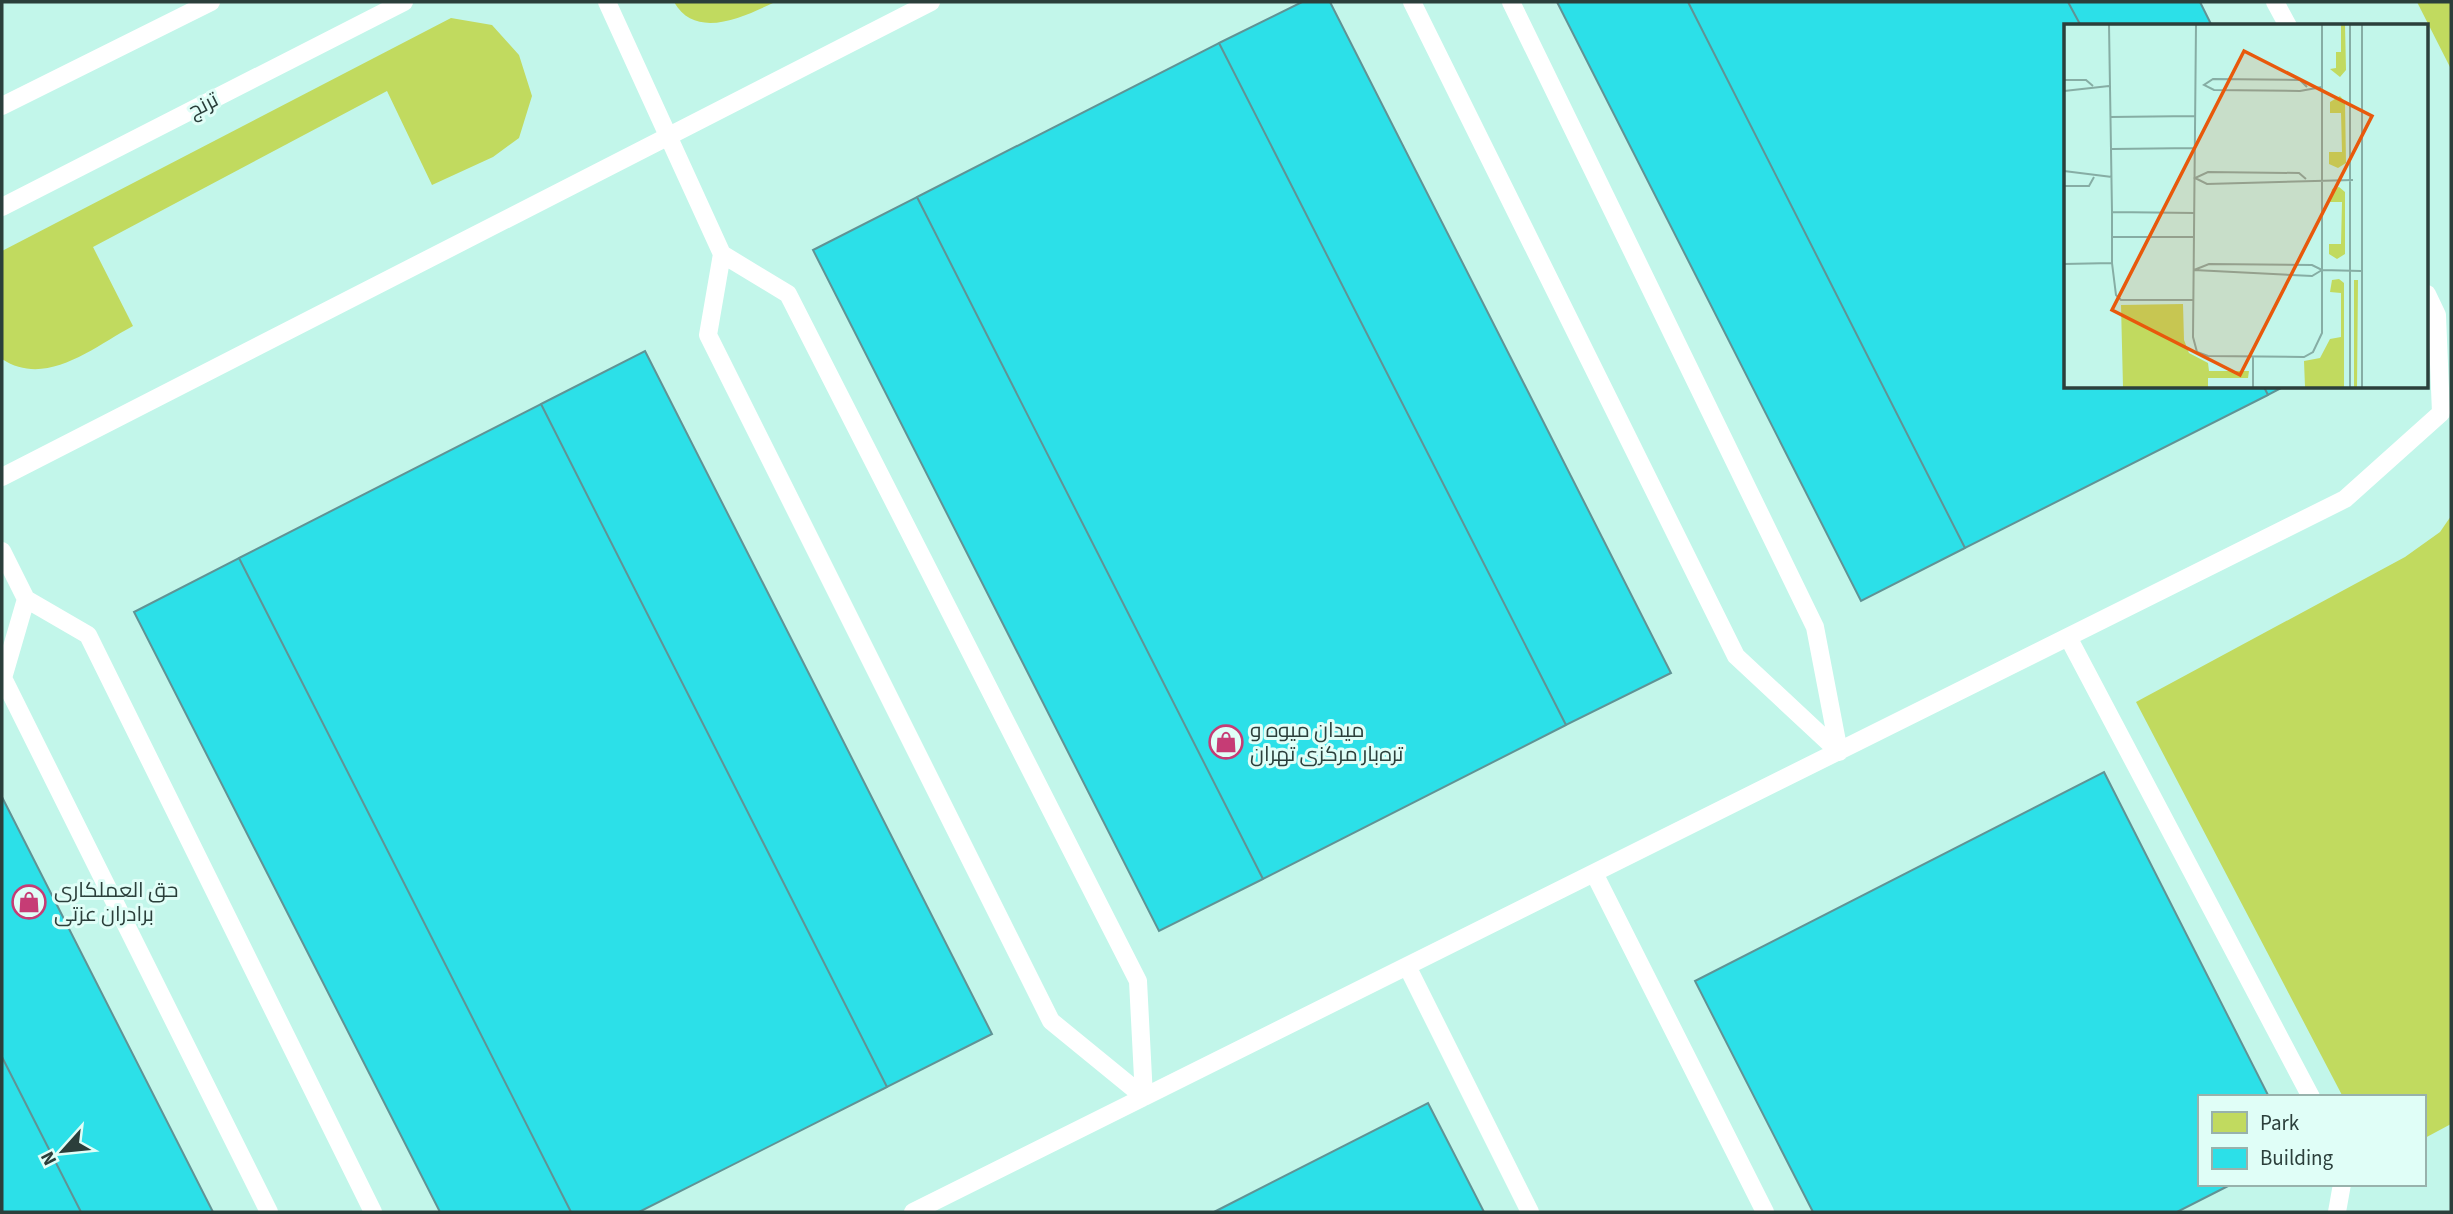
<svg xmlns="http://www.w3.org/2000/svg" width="2453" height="1214" font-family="'Source Sans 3',Cairo,sans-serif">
  <rect width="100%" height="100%" fill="#c2f6ea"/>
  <path fill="#c1da5f" d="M674 2H775C745 16 696 41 674 2Z
    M2417 2H2451V69Z
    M451 18 492 25 519 55 532 96 519 138 493 157 432 185 387 91 93 247 133 326C92 348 46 388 2 359V251Z
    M2451 516V1124L2423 1139V1097H2343L2136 702 2405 557 2440 532Z"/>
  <path fill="#2ce0e8" stroke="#609395" stroke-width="2" d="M1302 2H1330L1671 673 1566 725 1219 43Z
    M1557 2H1688L1965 548 1861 601Z
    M1688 2H2068L2081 26H2066V387H2264L2268 395 1965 548Z
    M2068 2H2200L2212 26H2081Z
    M1219 43 1566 725 1263 879 917 197Z
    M917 197 1263 879 1159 931 813 250Z
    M645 351 992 1034 887 1087 541 404Z
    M2264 387H2283L2268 395Z
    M541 404 887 1087 639 1212H571L239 558Z
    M239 558 571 1212H440L134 612Z
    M2104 772 2269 1097H2199V1184H2232L2177 1212H1813L1695 981Z
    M2 797 213 1212H81L2 1057Z
    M2 1057 81 1212H2Z
    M1428 1103 1484 1212H1214Z"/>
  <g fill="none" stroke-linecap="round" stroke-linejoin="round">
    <path stroke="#fff" stroke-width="18" d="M607 2 722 254 788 294 1138 981 1144 1097 1051 1021 708 335 722 254
      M1412 2 1736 656 1839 752
      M1511 2 1815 627 1839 752
      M2275 2 2288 26
      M2 106 211 2
      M2 207 404 2
      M2 477 931 2
      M2 551 26 599 88 635 373 1212
      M26 599 3 678 269 1212
      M2068 637 2311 1097
      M1594 873 1765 1212
      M1407 966 1530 1212
      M913 1212 2345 499 2441 413 2437 315 2427 294
      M2337 1212 2342 1184"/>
  </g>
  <defs>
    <symbol id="shop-ring" viewBox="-11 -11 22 22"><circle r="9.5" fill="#e0fef7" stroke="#c63c75" stroke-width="1.5"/><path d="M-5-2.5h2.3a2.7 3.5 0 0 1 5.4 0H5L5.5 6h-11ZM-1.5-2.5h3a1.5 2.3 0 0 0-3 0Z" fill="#c63c75"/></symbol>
  </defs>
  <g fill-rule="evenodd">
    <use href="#shop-ring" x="1207" y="723" width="38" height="38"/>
    <use href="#shop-ring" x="10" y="883" width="38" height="38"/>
  </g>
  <g text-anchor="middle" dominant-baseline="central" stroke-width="6" stroke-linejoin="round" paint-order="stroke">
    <g font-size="21" fill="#2b3f3b" stroke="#e0fef7">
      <text transform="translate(203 105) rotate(-27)">ترنج</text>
    </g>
    <g font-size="21" fill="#2b3f3b" stroke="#e0fef7" text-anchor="start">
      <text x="1250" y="730">میدان میوه و<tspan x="1250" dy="24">تره‌بار مرکزی تهران</tspan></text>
      <text x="54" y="890">حق العملکاری<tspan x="54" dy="24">برادران عزتی</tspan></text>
    </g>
  </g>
  <g transform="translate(2064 24)">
    <rect width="364" height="364" fill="#c2f6ea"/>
    <path d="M277 1H281L282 46 276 53 266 45 272 44V28H277ZM276 72 281 78 282 139 274 144 265 140V128H278L277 89H266V78ZM275 163 281 168V230L273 235 265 230V220H277L278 178H266L268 165ZM275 255 280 259V363H241L240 337 256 334 266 315 277 313V269L266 268 268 256ZM290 256H294L293 363H290ZM119 280 120 316 125 329 144 339 145 347H185L184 354H144V363H59L57 281Z" fill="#c1da5f"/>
    <path fill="none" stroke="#86ada4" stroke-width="2" d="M45 1 48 188 130 189M132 1 129 313 133 328 144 332 240 333 249 328 258 309V1M286 1V363M298 1V363M0 56H22L29 62M243 63 236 56 149 55 140 61 150 66 236 67 258 63M0 67 45 62M46 93 131 92M48 125 131 124M0 147 48 153M242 155 235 149 144 148 131 154 143 160 289 156M0 162H25L30 153M48 213H130M48 239 52 271 57 276H130M0 240 48 239V188M130 246 145 240 248 241 258 246 297 247M130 246 248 252 258 246M189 332V363"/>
    <path fill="#e8590c" fill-opacity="0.15" stroke="#e8590c" stroke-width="3.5" d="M180 27 308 92 176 351 48 286Z"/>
    <rect width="364" height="364" fill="none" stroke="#2b3f3b" stroke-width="3.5"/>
  </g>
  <rect width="2453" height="1214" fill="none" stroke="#2b3f3b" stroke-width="7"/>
  <rect x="2198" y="1095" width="228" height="91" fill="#e0fef7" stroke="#98b2ac" stroke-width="2"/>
  <rect x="2212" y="1112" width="35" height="21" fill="#c1da5f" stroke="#98b2ac" stroke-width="2"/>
  <text x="2260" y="1130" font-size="21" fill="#2b3f3b">Park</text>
  <rect x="2212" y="1148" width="35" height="21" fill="#2ce0e8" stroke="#98b2ac" stroke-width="2"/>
  <text x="2260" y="1165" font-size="21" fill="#2b3f3b">Building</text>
  <g transform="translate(63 1151) rotate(243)" stroke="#e0fef7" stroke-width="5" paint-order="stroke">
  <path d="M0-5L12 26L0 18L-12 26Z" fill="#2b3f3b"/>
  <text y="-10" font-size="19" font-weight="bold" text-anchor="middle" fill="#2b3f3b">N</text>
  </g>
</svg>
